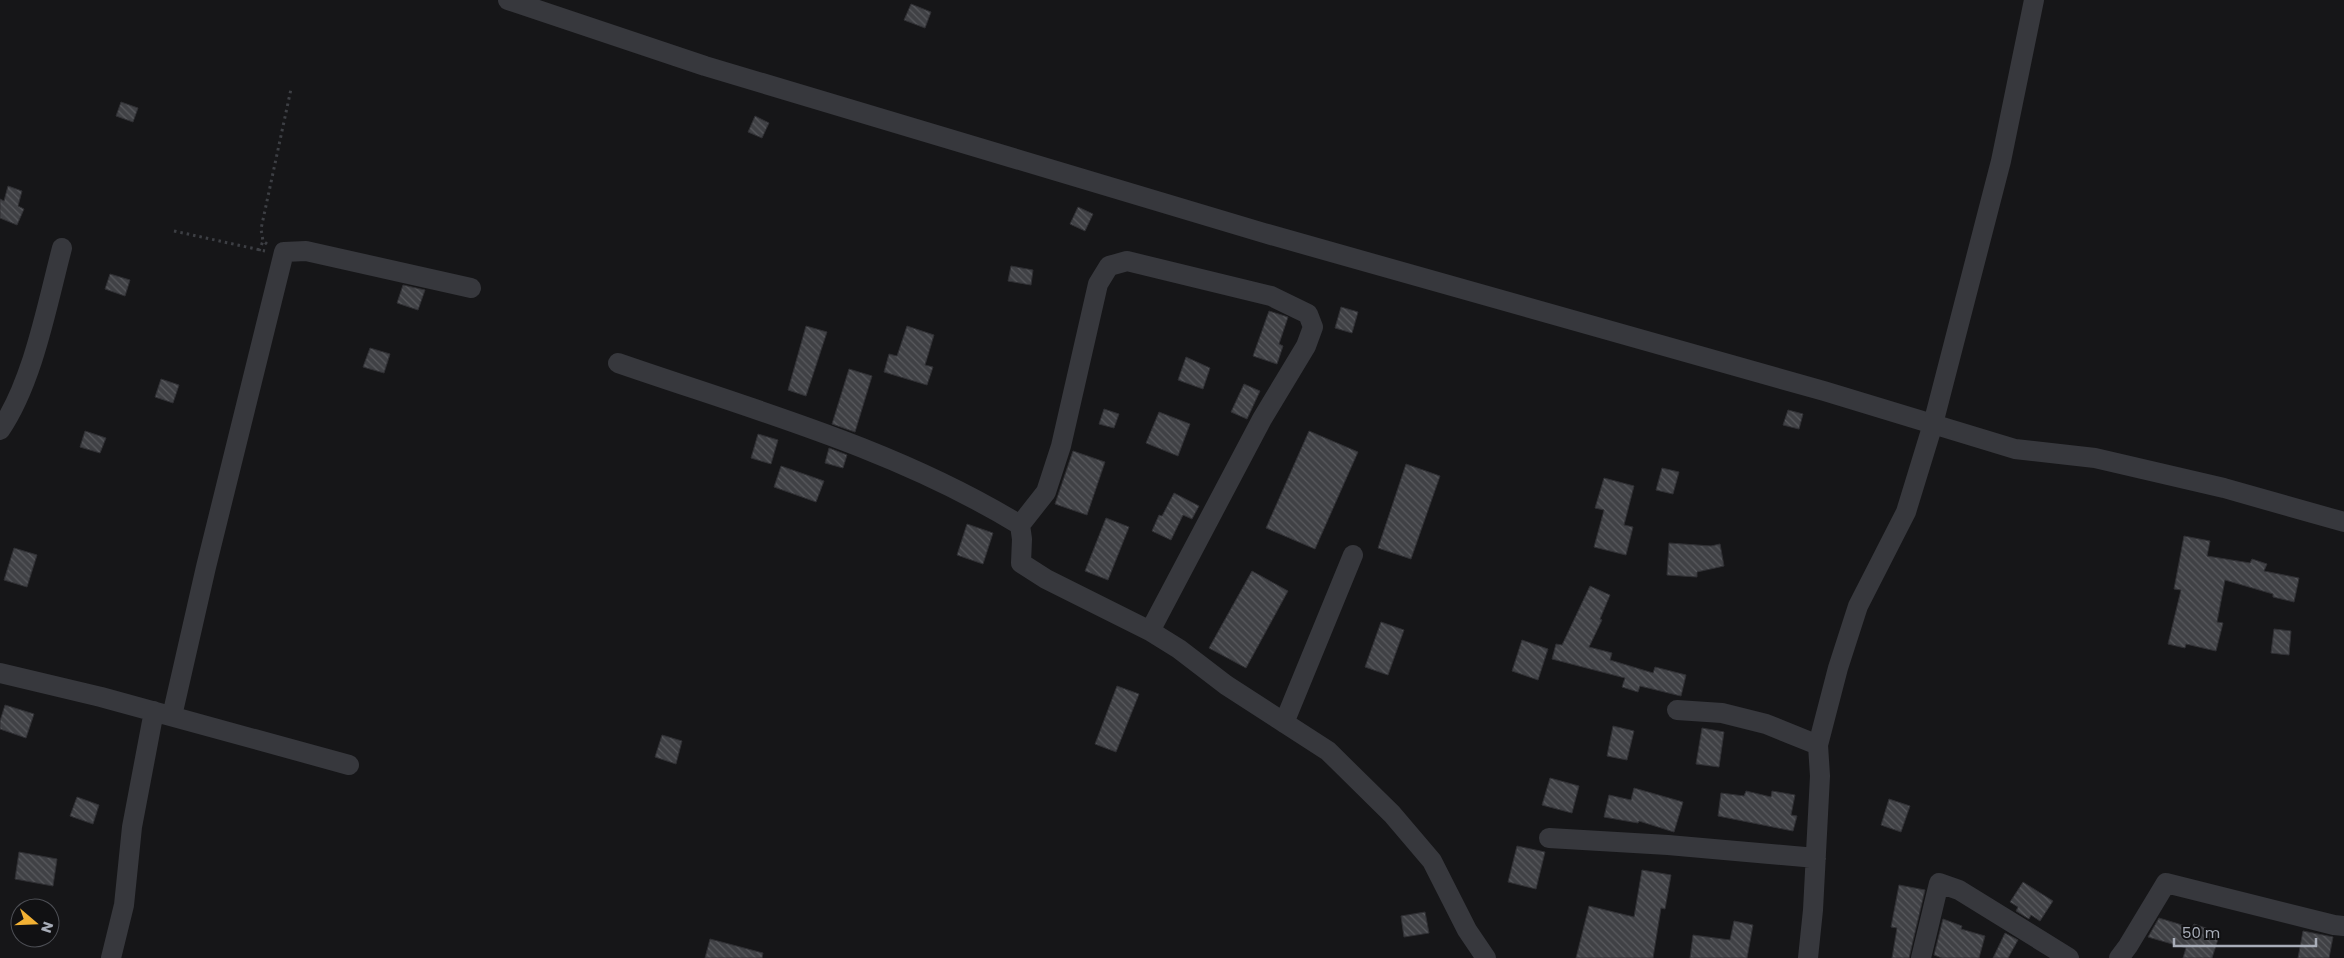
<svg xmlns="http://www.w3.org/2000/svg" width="2344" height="958" font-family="Poppins,sans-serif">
  <defs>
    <pattern id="building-back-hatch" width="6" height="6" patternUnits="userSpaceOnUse" patternTransform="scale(1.25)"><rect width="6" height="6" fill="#404145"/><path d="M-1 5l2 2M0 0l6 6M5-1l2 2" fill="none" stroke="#595a5e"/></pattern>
  </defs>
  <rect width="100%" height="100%" fill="#161618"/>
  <path fill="url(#building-back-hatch)" stroke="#303034" d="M911 4 931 12 925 28 904 20Z
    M121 102 138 108 133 122 116 116Z
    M755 116 769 123 762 138 748 132Z
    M8 186 22 191 18 206 24 209 17 225 0 218V199L4 201Z
    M1078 207 1093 214 1085 231 1070 224Z
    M1011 266 1033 270 1031 285 1008 281Z
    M110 274 130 280 125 296 105 289Z
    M403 285 425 290 418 310 397 303Z
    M1341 307 1358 312 1352 333 1335 328Z
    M1269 311 1288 317 1279 344 1283 346 1277 364 1253 356Z
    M806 326 827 332 806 396 788 390Z
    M907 326 934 335 925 365 933 367 927 385 884 372 889 354 897 356Z
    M370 348 390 354 384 373 363 367Z
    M1186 357 1210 368 1203 389 1178 380Z
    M849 369 872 376 855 432 832 424Z
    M161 379 179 385 173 403 155 397Z
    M1244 384 1260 391 1247 419 1231 412Z
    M1104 409 1119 414 1114 428 1099 424Z
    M1788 410 1803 414 1799 429 1783 425Z
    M1159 412 1190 424 1178 456 1146 443Z
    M85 431 106 438 100 453 80 447Z
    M1309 431 1358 452 1315 549 1266 528Z
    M758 434 778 440 771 464 751 458Z
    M829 448 847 455 843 468 825 463Z
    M1073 451 1105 462 1087 515 1055 504Z
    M1406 464 1440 476 1411 559 1378 548Z
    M781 466 824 481 816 502 774 487Z
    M1662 468 1679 472 1673 494 1656 490Z
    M1604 478 1634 486 1624 525 1633 527 1626 555 1594 547 1604 510 1595 508Z
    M1174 493 1199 506 1192 519 1183 515 1171 540 1152 531 1159 515 1162 516Z
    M1106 518 1129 527 1108 580 1085 571Z
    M967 524 993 533 983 564 957 555Z
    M2184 536 2210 541 2207 556 2250 563 2252 559 2267 564 2264 571 2299 578 2294 602 2273 597V594L2225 580 2217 622 2223 623 2216 651 2186 644 2185 648 2168 644 2181 590 2174 589Z
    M1669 543 1711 546 1720 544 1724 566 1697 572V577L1667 575Z
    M14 548 37 555 27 587 4 580Z
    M1252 571 1288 591 1246 668 1209 648Z
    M1590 586 1610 595 1600 619 1602 620 1589 647 1612 653 1610 660 1653 673 1655 667 1686 675 1681 696 1640 686 1638 692 1622 687 1625 678 1552 659 1556 644 1562 645Z
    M1381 622 1404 630 1388 675 1365 667Z
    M2274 629 2291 631 2289 655 2271 653Z
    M1522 640 1548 649 1538 680 1512 671Z
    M1117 686 1139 694 1116 752 1095 744Z
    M5 705 34 714 26 738 0 729V721Z
    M1613 726 1634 731 1627 760 1607 756Z
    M1702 728 1724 732 1719 767 1696 764Z
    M662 735 682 741 676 764 655 757Z
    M1550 778 1579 786 1572 813 1542 805Z
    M1634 788 1683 802 1674 832 1639 821 1638 823 1604 817 1609 795 1631 800Z
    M1746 791 1771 797 1772 791 1795 795 1791 815 1797 816 1793 831 1718 816 1721 793 1744 796Z
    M77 797 99 805 93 824 70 816Z
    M1889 799 1910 806 1901 832 1881 825Z
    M1517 846 1545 852 1536 889 1508 882Z
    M19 852 57 859 53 886 15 879Z
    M1642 870 1671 875 1665 909 1661 908 1653 958H1576L1589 906 1634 917Z
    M2023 882 2053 901 2040 921 2031 915 2029 919 2016 911 2018 907 2010 902Z
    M1899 885 1925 890 1909 958H1892L1897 928 1891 927Z
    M1425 912 1429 933 1404 937 1401 916Z
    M2159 918 2192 928 2194 924 2220 933 2212 958H2183L2186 948 2148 937Z
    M1943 919 1962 926 1961 929 1985 936 1979 958H1942L1934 955Z
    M1734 921 1753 925 1747 958H1690L1693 935 1730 940Z
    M2303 931 2333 937 2329 958H2298Z
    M2005 933 2018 940 2008 958H1993Z
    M710 939 763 953 762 958H705Z"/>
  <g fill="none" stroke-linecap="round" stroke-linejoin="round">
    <path stroke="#3d3f44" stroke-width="3" stroke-dasharray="2.5 4" stroke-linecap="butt" d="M174 231 265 251
      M267 244 263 241 261 229 291 89
      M259 251 263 241"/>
    <path stroke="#37383d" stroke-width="20" d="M508 0 705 66 1264 233 1824 391 2015 449 2095 458 2224 488 2344 522
      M618 363C754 410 896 449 1020 525L1022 539 1021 563 1046 579 1150 631 1179 649 1226 685 1328 751 1392 814 1432 861 1467 930 1486 958
      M0 430C33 382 47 305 62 248
      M1020 525 1046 492 1061 446 1098 284 1109 266 1127 261 1271 296 1308 314 1313 327 1306 346 1262 419 1150 631
      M0 673 101 697 349 765
      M1677 710 1722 713 1766 724 1818 745
      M172 716 206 567 284 252 306 251 471 288
      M1284 723 1353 555
      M1549 838 1668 845 1816 858
      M111 958 124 905 132 827 154 711
      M1808 958 1813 910 1820 776 1818 745 1838 668 1858 606 1906 512 1933 424 2001 161 2034 0
      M1921 958 1939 883 1959 890 2069 958
      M2119 958 2128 946 2166 883 2334 925 2344 926"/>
  </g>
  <g transform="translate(35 923) rotate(109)"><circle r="24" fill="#111113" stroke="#4d4f55"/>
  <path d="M0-4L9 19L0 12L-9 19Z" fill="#f2b134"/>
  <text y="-8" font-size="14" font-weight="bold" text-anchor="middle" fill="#a8adb8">N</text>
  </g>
  <path d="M2174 938v8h142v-8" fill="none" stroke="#a8adb8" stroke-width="2.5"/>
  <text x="2182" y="938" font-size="15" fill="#a8adb8" stroke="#111113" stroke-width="4" paint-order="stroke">50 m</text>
</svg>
